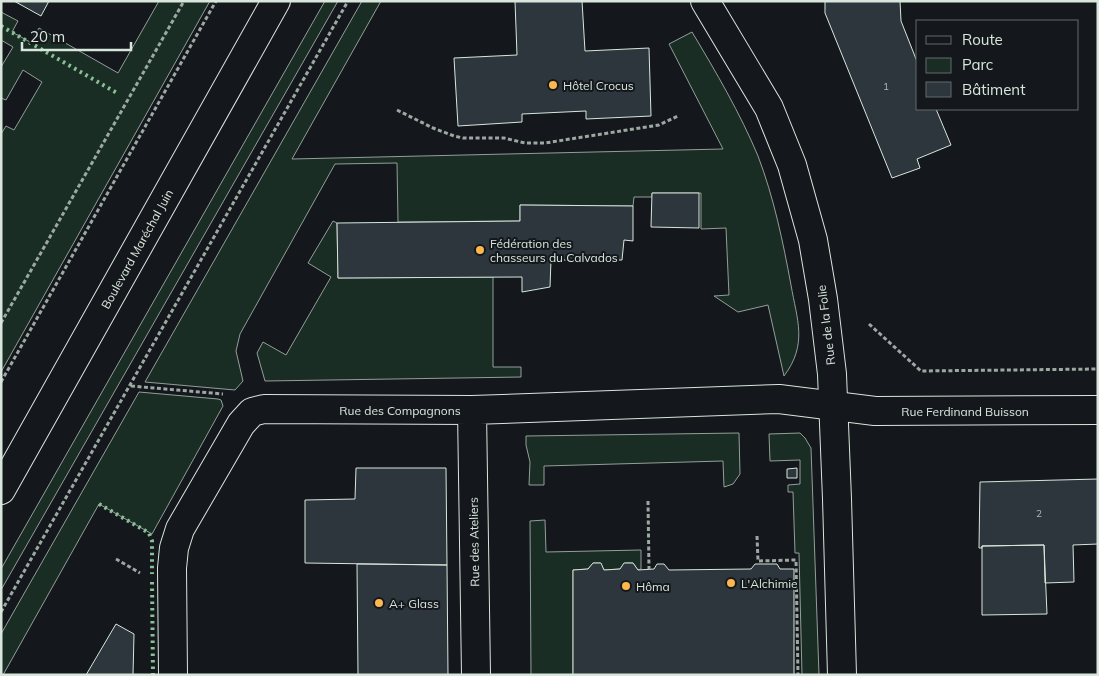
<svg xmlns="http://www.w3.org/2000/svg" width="1099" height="676" font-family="Mulish,sans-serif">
  <rect width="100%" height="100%" fill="#14181c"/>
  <path fill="#1a2d24" stroke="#939e99" d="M159 1H210L1 372V134L6 126 14 130 42 82 23 70 6 100 1 98V67L13 47 1 40V12L18 21 12 32 30 42 39 28 118 73Z
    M325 1H338L1 590V569Z
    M362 1H381L292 159 723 149 669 44 692 32C716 72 740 113 758 156 774 198 783 242 791 285 797 320 808 344 784 376L768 305 738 312 714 296 729 295 726 228 701 229V193H652V197H634L633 206 520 205V221L398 222 397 163 335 164 240 334 236 351 243 381 235 390 145 382Z
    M333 221 337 223 338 278 493 277V367H521V377L265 381 257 353 263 342 286 355 331 277 308 263Z
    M139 392 218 399 221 400 223 406 152 534 99 504 3 675H1V634Z
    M739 433 740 474 733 484 724 487 723 461 544 466V485H529L530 462 526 445V436Z
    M800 433 805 438 811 448 819 675H802L799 553H795L793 492H788V485L800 484V460L770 461 769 434Z
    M545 520 546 552 641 550V569L638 570 633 563H625L620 569 604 570 600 563H593L588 569 573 570V675H531L530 521Z"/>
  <path fill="#2c363c" stroke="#d8e6dc" d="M14 1H49L41 16Z
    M515 1H582L585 51 649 48 651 116 586 119V111L522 114V122L458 126 454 58 517 55Z
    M825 1H900L901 21 918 64V109H936L951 145 917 159 920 168 892 178 825 13Z
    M652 193H699V228L651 227Z
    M520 205 633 206V241L624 240 622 260H551L550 287 522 292V277L338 278 337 223 520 221Z
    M356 468H446L447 565 305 563V500L355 499Z
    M797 468V478H787V469Z
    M1098 479V544L1073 545 1074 582 1045 583 1044 545 982 546V548H979L980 482Z
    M1044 545 1047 614 982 615V546Z
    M593 563H601L604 570 620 569 624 563H633L638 570 654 569 657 564H664L669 570 751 569 755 564H777L780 569H794V675H573V570L588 569Z
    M357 564 447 565 448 675H358Z
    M116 624 134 634 133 675H86Z"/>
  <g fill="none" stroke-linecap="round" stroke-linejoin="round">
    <defs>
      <path id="street" d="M472 410 476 675
        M173 675 172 568 174 548 180 529 241 424 252 412 264 409 472 410 779 399 875 411 1098 410"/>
      <path id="secondary" d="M705 1 769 108 792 165 813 240 823 299 832 374 837 499 842 675
        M1 490 276 1"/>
    </defs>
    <use href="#street" stroke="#d8e6dc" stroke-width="30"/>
    <use href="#secondary" stroke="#d8e6dc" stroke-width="30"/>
    <path stroke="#9da8a2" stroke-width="3" stroke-dasharray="4 2.5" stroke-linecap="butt" d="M397 110 433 128 454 136 463 138H504L525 143H545L659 125 678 116
      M1 323 184 1
      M869 324 921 371 1098 369
      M1 382 216 1
      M131 386 223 394
      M648 501 649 569
      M757 536 758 561 796 560 798 675
      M116 559 140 573
      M1 612 348 1"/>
    <use href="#street" stroke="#14181c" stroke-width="28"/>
    <use href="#secondary" stroke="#14181c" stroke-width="28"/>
    <path stroke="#8ac095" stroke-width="4" stroke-dasharray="2.5 4" stroke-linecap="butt" d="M1 26 117 93
      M99 504 149 533 152 541V574
      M152 582 153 675"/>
  </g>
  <g fill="#ffb74d" stroke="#14181c" stroke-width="2">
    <circle cx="553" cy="85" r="5"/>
    <circle cx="480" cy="250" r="5"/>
    <circle cx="731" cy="583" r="5"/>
    <circle cx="626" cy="586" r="5"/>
    <circle cx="379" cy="603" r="5"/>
  </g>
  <g text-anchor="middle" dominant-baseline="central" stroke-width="4" stroke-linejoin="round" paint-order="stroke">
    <g font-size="10" fill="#adbab4">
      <text x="886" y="86">1</text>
      <text x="1039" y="513">2</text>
    </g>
    <g font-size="12" fill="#d8e6dc" stroke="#14181c" text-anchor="start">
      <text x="563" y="85">Hôtel Crocus</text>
      <text x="490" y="243">Fédération des<tspan x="490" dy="14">chasseurs du Calvados</tspan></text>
      <text x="741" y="583">L'Alchimie</text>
      <text x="636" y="586">Hôma</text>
      <text x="389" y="603">A+ Glass</text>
    </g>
    <g font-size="12" fill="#d8e6dc" stroke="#14181c">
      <text transform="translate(137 249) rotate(-61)">Boulevard Maréchal Juin</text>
      <text transform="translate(826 325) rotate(-97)">Rue de la Folie</text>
      <text x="400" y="410">Rue des Compagnons</text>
      <text x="965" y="411">Rue Ferdinand Buisson</text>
      <text transform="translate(474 542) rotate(-91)">Rue des Ateliers</text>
    </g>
  </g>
  <rect width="1099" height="676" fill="none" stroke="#d8e6dc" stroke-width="5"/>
  <rect x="916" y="20" width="162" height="90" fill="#14181c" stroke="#626a69"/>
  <rect x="926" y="36" width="25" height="8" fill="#14181c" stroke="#626a69"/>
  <text x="962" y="45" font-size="15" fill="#d8e6dc">Route</text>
  <rect x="926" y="58" width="25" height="15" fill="#1a2d24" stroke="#626a69"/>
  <text x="962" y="70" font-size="15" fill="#d8e6dc">Parc</text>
  <rect x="926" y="82" width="25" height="15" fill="#2c363c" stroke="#626a69"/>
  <text x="962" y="95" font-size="15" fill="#d8e6dc">Bâtiment</text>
  <path d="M22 42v8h109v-8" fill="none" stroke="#d8e6dc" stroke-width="2.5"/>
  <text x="30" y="42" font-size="15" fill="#d8e6dc" stroke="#14181c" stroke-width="4" paint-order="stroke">20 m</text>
</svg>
